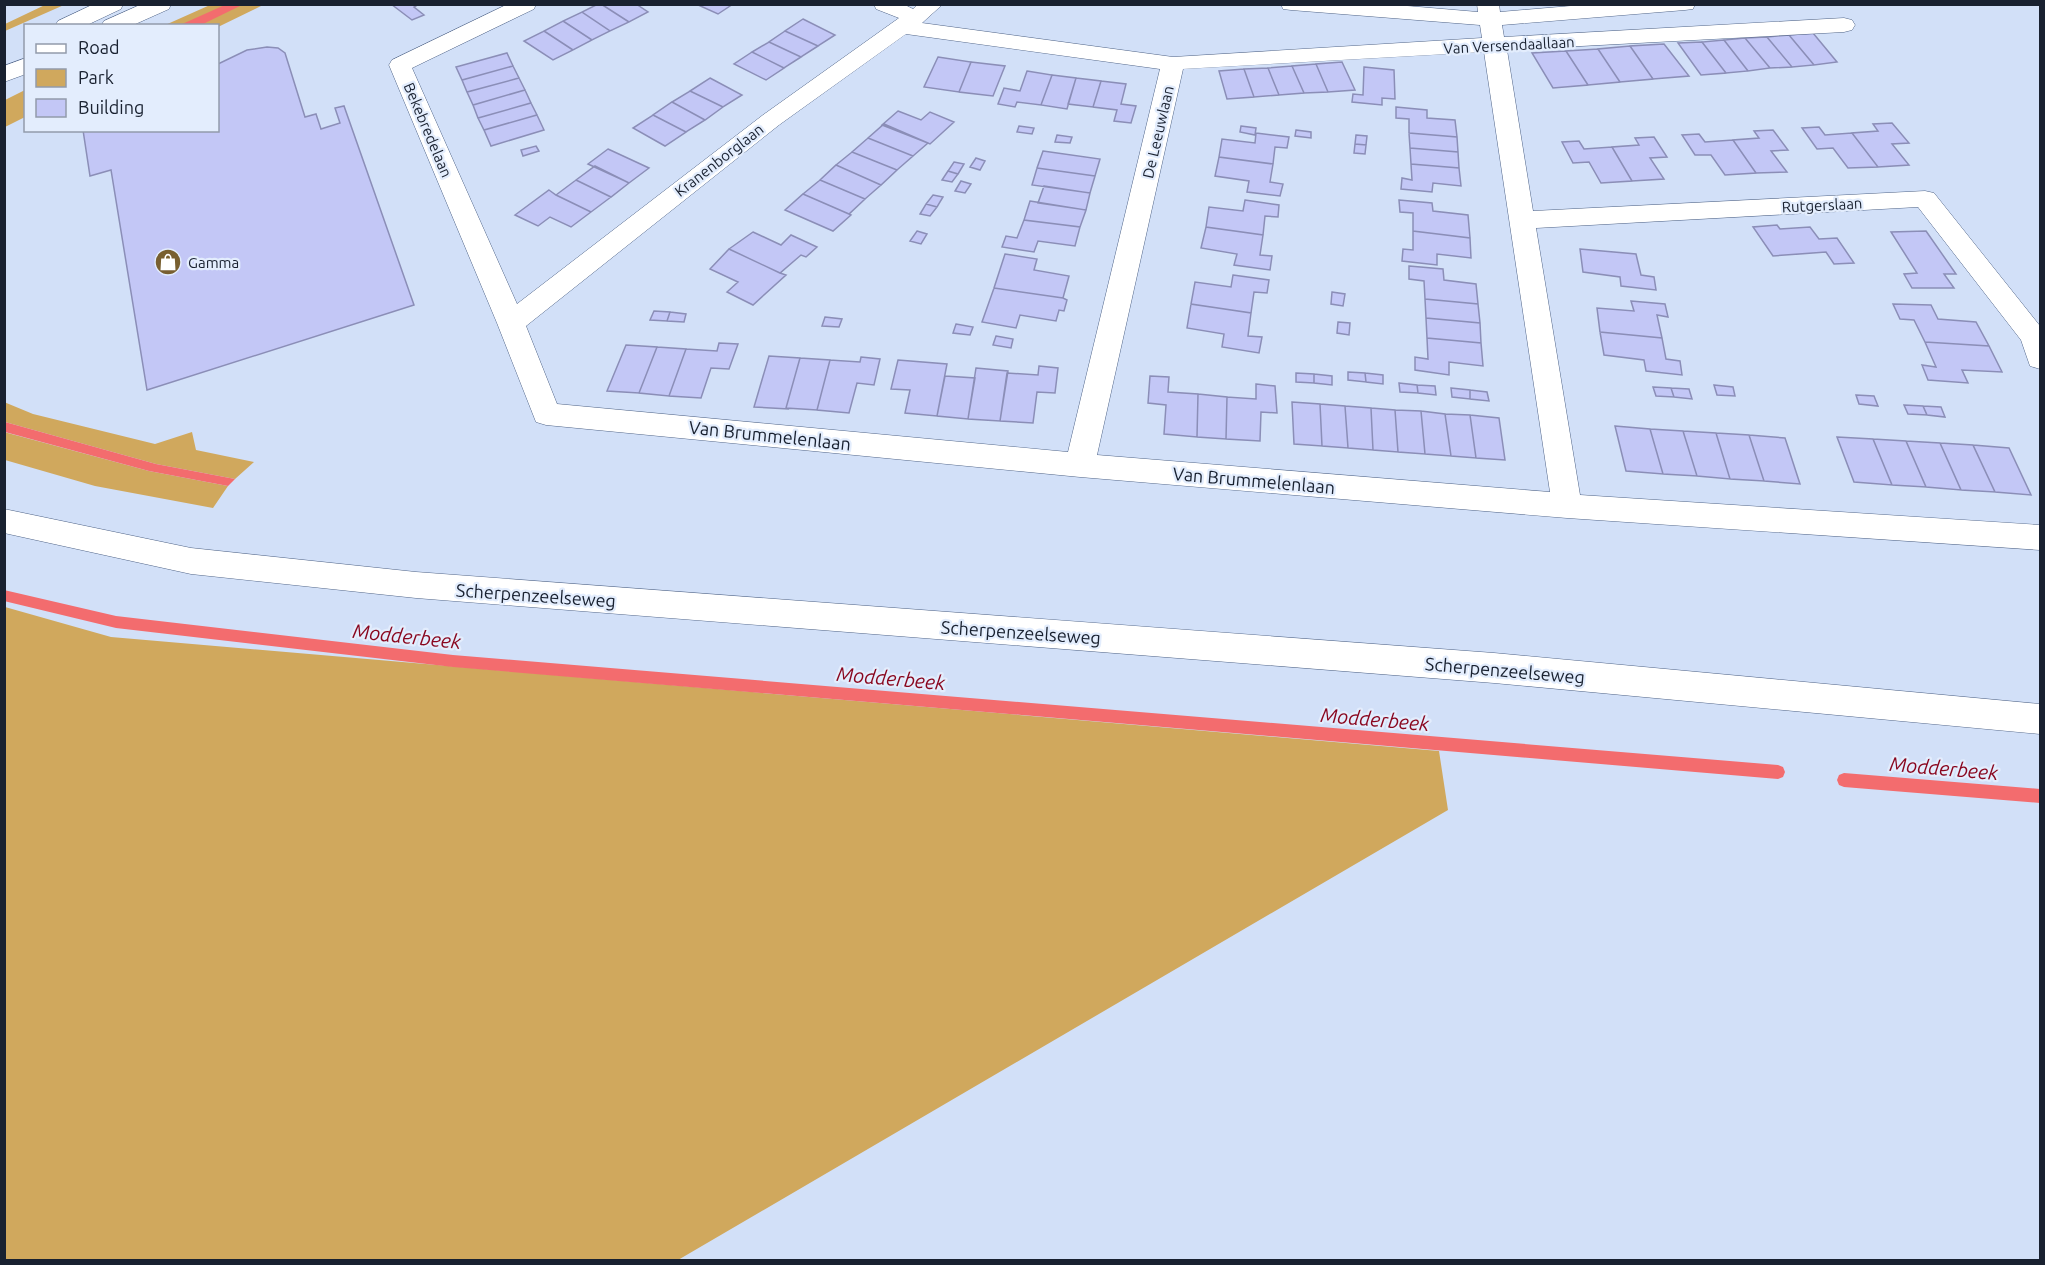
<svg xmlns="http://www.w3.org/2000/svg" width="2045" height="1265" font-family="Ubuntu,sans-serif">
  <rect width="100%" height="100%" fill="#d2e0f8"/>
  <path fill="#d0a85d" d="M47 4 64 5 5 31V24Z
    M210 5H263L218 27V26H163Z
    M25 90V117L5 127V100Z
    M4 402 33 414 155 444 192 432 196 450 254 462 235 479 156 464 5 422Z
    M4 432 149 471 228 486 213 508 95 486 5 460Z
    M5 607 111 637 1439 751 1448 810 678 1260H5Z"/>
  <path fill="#f36c6e" d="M227 4 242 5 201 25H180Z
    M5 422 156 464 235 479 228 486 149 471 5 432Z"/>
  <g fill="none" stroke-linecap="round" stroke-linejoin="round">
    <path fill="#f36c6e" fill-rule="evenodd" d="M4 590 116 616 453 655 1778 765 1783 767 1785 772 1783 777 1778 779 453 667 116 628 4 601Z
      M1844 773 2040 789V803L1844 787 1839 785 1837 780 1839 775Z"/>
  </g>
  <path fill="#c3c7f6" stroke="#8b8eb7" stroke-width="1.5" d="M391 4H419L414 7 424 15 412 20Z
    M598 4H601L629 22 610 31 582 12Z
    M601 4H636L648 12 629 22Z
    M696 4H733L718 14Z
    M582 12 610 31 592 40 563 21Z
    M803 19 835 35 818 46 785 31Z
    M563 21 592 40 573 50 544 31Z
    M544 31 573 50 553 60 524 41Z
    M785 31 818 46 801 57 769 42Z
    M1813 33 1837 62 1814 65 1789 35Z
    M1789 35 1814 65 1792 67 1767 37Z
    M1767 37 1792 67 1770 68 1745 38Z
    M1745 38 1770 68 1748 71 1724 40Z
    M1724 40 1748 71 1726 73 1702 42Z
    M769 42 801 57 784 68 752 52Z
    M1702 42 1726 73 1701 75 1678 43Z
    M1664 44 1689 76 1653 79 1630 46Z
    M1630 46 1653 79 1620 82 1598 49Z
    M267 47 278 48 285 53 305 117 316 114 321 129 340 123 335 108 344 106 414 305 147 390 111 170 90 176 83 130H218V64L247 50Z
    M1598 49 1620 82 1588 85 1566 51Z
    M1566 51 1588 85 1553 88 1532 53Z
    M752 52 784 68 766 80 734 64Z
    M507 53 513 66 462 80 456 67Z
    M938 57 971 62 959 92 924 87Z
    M971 62 1005 66 993 96 959 92Z
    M1342 62 1355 90 1328 92 1316 64Z
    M1316 64 1328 92 1304 93 1292 66Z
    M513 66 519 78 467 92 462 80Z
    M1292 66 1304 93 1279 95 1268 68Z
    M1364 67 1394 70 1395 99 1382 98V105L1352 102 1353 94 1363 95Z
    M1268 68 1279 95 1254 97 1244 69Z
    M1244 69 1254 97 1227 99 1219 71Z
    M1027 71 1052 75 1041 105 1017 102 1015 107 998 104 1004 88 1020 91Z
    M1052 75 1076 78 1067 109 1041 105Z
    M519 78 525 90 473 105 467 92Z
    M710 78 742 95 723 107 690 91Z
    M1076 78 1101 81 1093 107 1068 104Z
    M1101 81 1126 84 1121 104 1136 106 1131 123 1114 121 1117 110 1093 107Z
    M525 90 531 103 478 118 473 105Z
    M690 91 723 107 705 120 672 102Z
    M672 102 705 120 686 132 653 115Z
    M531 103 537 115 484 130 478 118Z
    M1396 107 1427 110V118L1455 120 1457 137 1409 133V119L1396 118Z
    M898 111 921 120 930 112 954 122 930 144 882 125Z
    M537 115 544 130 491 146 484 130Z
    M653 115 686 132 665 146 633 128Z
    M1892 123 1909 143 1892 144 1909 165 1878 167 1852 133 1878 131 1873 124Z
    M884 124 928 143 913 156 868 138Z
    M1019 126 1034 128 1032 134 1017 132Z
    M1241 126 1256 128 1255 135 1240 132Z
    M1819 127 1825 135 1852 133 1878 167 1848 168 1833 148 1817 149 1802 128Z
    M1296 130 1311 132V138L1295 136Z
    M1773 130 1788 150 1771 151 1787 172 1756 173 1733 140 1759 138 1754 131Z
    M1256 133 1289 137 1287 148 1275 147 1273 164 1219 157 1222 139 1255 143Z
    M1409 133 1457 137 1458 152 1410 148Z
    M1699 134 1705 142 1733 140 1756 173 1725 175 1711 155H1695L1682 135Z
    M1057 135 1072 137 1070 143 1055 142Z
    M1356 135 1367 136 1366 145 1355 144Z
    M1654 137 1667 157 1650 158 1664 179 1632 181 1612 147 1639 145 1635 138Z
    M868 138 913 156 897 170 852 152Z
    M1579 141 1584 149 1612 147 1632 181 1601 183 1589 162 1573 163 1562 142Z
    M1355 144 1366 145 1365 154 1354 153Z
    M536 146 539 151 523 156 521 150Z
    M1410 148 1458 152 1459 168 1411 164Z
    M608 149 649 168 629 183 588 164Z
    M1043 151 1100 159 1095 176 1037 168Z
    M852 152 897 170 881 185 836 165Z
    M1219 157 1273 164 1270 182 1283 184 1280 196 1247 192 1249 181 1215 176Z
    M976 158 985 161 980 170 970 167Z
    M954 162 964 164 958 174 948 171Z
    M1411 164 1459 168 1461 186 1433 183 1432 192 1401 189 1402 178 1412 180Z
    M836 165 881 185 865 199 820 180Z
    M595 166 629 183 611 197 576 180Z
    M1037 168 1095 176 1090 193 1032 185Z
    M948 171 958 174 952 182 942 180Z
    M576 180 611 197 591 212 556 195Z
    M820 180 865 199 849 214 803 194Z
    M961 181 971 184 965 193 955 191Z
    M1044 186 1090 193 1086 210 1038 203Z
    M549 190 556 195 591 212 571 227 550 217 538 226 515 215Z
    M803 194 849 214 851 215 833 231 785 210Z
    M933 195 943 197 937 207 926 204Z
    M1245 200 1279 205 1278 217 1265 216 1263 235 1206 227 1209 207 1243 211Z
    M1399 200 1432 203 1433 211 1468 215 1470 238 1413 231V213L1400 212Z
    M1030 201 1086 210 1080 227 1024 220Z
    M926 204 937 207 930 216 920 214Z
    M1024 220 1080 227 1075 246 1038 241 1034 252 1002 247 1006 236 1017 238Z
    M1777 225 1780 229 1810 227 1819 239 1837 238 1854 263 1834 264 1826 252 1773 256 1753 227Z
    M1206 227 1263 235 1260 255 1272 256 1270 270 1234 265 1237 254 1201 248Z
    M917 231 927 234 921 244 910 241Z
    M1413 231 1470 238 1471 258 1437 254V265L1402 261 1403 249 1413 250Z
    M1926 231 1956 274H1944L1954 288H1912L1904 274 1917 273 1891 232Z
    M753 232 781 245 791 235 817 247 806 257 801 255 780 273 729 249Z
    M729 249 780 273 786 275 753 305 727 292 738 282 710 269Z
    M1580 249 1636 254 1641 275 1654 277 1656 290 1621 286 1620 277 1583 272Z
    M1005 254 1037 259 1034 270 1069 276 1063 298 994 288Z
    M1409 266 1443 269 1444 280 1476 284 1478 304 1425 299 1424 281 1409 279Z
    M1233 275 1269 280 1267 293 1254 292 1251 313 1191 304 1195 282 1231 287Z
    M994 288 1063 298 1067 300 1064 311 1059 310 1056 321 1020 315 1016 328 982 322Z
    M1332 292 1345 294 1343 306 1331 304Z
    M1425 299 1478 304 1480 323 1426 318Z
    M1631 301 1665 304 1668 317 1657 315 1662 338 1600 332 1597 308 1634 311Z
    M1191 304 1251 313 1248 336 1262 337 1259 353 1222 347 1224 334 1187 328Z
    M1893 304 1931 305 1938 319 1976 322 1989 346 1925 342 1914 320 1900 319Z
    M654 311 670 312 667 321 650 320Z
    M670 312 686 314 684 322 667 321Z
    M825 317 842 319 839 327 822 326Z
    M1426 318 1480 323 1481 343 1427 338Z
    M1338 322 1350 323 1349 335 1337 333Z
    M956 324 973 327 970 335 953 333Z
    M1600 332 1662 338 1666 359 1680 361 1682 375 1646 371 1644 360 1604 355Z
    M996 336 1013 339 1011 348 993 345Z
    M1427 338 1481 343 1483 366 1449 362V375L1415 370V357L1428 359Z
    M1925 342 1989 346 2002 372 1962 370 1968 383 1928 380 1922 365 1936 367Z
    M719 343 738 344 729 369 711 368 701 398 669 396 686 349 717 351Z
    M626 345 657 347 639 393 607 391Z
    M657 347 686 349 669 396 639 393Z
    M769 356 800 358 786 408 789 409 754 407Z
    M861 357 880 359 874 385 857 383 849 413 817 410 830 360 860 362Z
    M800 358 830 360 817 410 786 408Z
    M898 360 947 364 937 416 905 413 910 390 891 389Z
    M1039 366 1058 368 1055 393 1037 392 1033 423 1000 421 1007 373 1038 375Z
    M976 368 1008 371 1000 421 968 419Z
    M1348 372 1365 373 1366 382 1348 380Z
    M1296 373 1314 374V383L1296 382Z
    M1365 373 1383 375V384L1366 382Z
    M1314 374 1332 376V385L1314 383Z
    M945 376 975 378 968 419 937 416Z
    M1150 376 1169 377 1168 392 1198 394 1197 437 1164 434 1166 405 1148 403Z
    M1399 383 1417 385 1418 393 1400 392Z
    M1256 384 1275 386 1277 413 1261 412 1260 441 1226 439 1227 397 1256 399Z
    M1417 385 1435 386 1436 395 1418 393Z
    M1714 385 1733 387 1735 396 1717 395Z
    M1653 387 1671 388 1674 397 1656 396Z
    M1451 388 1470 390V399L1452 397Z
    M1671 388 1689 389 1692 399 1674 397Z
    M1470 390 1487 392 1489 401 1470 399Z
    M1198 394 1227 397 1226 439 1197 437Z
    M1856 395 1874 396 1878 406 1859 404Z
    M1292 402 1320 404 1322 446 1294 444Z
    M1320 404 1345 406 1348 448 1322 446Z
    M1904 405 1923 406 1927 415 1908 414Z
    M1345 406 1371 408 1373 450 1348 448Z
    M1923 406 1941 407 1945 417 1927 415Z
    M1371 408 1395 410 1398 452 1373 450Z
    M1395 410 1421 411 1425 454 1398 452Z
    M1421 411 1445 414 1451 456 1425 454Z
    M1445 414 1470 415 1476 458 1451 456Z
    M1470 415 1499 418 1505 460 1476 458Z
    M1615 426 1650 429 1663 474 1626 471Z
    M1650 429 1683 431 1697 476 1663 474Z
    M1683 431 1716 433 1730 479 1697 476Z
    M1716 433 1749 435 1764 481 1730 479Z
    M1749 435 1785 438 1800 484 1764 481Z
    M1837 437 1873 439 1892 485 1854 482Z
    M1873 439 1906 441 1926 487 1892 485Z
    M1906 441 1940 443 1961 490 1926 487Z
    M1940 443 1973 445 1995 492 1961 490Z
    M1973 445 2009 448 2031 495 1995 492Z"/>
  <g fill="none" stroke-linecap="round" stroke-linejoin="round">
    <defs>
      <path id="minor" d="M508 4H536L534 9 412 68 517 304 763 115 899 18 876 9 874 4H903L913 9 918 4H943L922 23 1173 57 1482 38 1480 25 1291 10 1283 9 1281 4H1384L1478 12 1477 4H1499L1500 12 1594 4H1695L1693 9 1685 10 1502 25 1504 37 1844 18 1852 20 1855 25 1852 30 1844 32 1507 50 1533 211 1925 191 1934 193 2040 326V369L2030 366 2021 340 1918 207 1536 228 1580 495 2040 525V550L1567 518 1080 477 546 425 536 422 497 323 389 65 392 60ZM906 34 1160 69 1068 452 557 404 526 326 779 125ZM1484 52 1550 492 1097 455 1183 69Z"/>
      <path id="tertiary" d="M94 4H123L121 9 85 26H55L58 21Z
        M142 4H171L169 9 131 26H101L104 21Z
        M26 58V74L4 82V66Z"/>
      <path id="secondary" d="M4 509 191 548 416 572 1494 653 2040 704V734L1494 683 416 598 191 574 4 533Z"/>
    </defs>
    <use href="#minor" stroke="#506487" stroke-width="1"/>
    <use href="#tertiary" stroke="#506487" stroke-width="1"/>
    <use href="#secondary" stroke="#506487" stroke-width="1"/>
    <use href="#minor" fill="#fff" fill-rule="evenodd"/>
    <use href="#tertiary" fill="#fff" fill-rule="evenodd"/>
    <use href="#secondary" fill="#fff" fill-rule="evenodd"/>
  </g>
  <defs>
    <symbol id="shop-disc" viewBox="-11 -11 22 22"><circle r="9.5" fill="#785f30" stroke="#e3edfd"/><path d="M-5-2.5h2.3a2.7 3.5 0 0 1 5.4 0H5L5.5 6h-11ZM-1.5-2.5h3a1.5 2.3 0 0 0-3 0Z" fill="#fff"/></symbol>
  </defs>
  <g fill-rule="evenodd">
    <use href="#shop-disc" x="153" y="247" width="30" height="30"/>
  </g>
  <g text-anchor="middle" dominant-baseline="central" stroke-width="4.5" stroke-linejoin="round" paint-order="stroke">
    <g font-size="15" fill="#192130" stroke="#e3edfd">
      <text transform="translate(1509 45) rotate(-3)">Van Versendaallaan</text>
      <text transform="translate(428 130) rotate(67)">Bekebredelaan</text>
      <text transform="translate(1158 132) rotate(-77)">De Leeuwlaan</text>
      <text transform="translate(719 160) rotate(-38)">Kranenborglaan</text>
      <text transform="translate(1822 205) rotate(-3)">Rutgerslaan</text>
    </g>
    <g font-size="15" fill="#192130" stroke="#e3edfd" text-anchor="start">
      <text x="188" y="262">Gamma</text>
    </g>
    <g font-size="18" fill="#192130" stroke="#e3edfd">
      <text transform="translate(770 435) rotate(6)">Van Brummelenlaan</text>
      <text transform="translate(1254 480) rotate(5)">Van Brummelenlaan</text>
      <text transform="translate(536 595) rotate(4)">Scherpenzeelseweg</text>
      <text transform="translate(1021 632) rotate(4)">Scherpenzeelseweg</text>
      <text transform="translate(1505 670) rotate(5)">Scherpenzeelseweg</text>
    </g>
    <g font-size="20" font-style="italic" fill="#89061e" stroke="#e3edfd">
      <text transform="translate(407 636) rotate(6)">Modderbeek</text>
      <text transform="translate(891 678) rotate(5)">Modderbeek</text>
      <text transform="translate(1375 719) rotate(5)">Modderbeek</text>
      <text transform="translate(1944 768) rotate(5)">Modderbeek</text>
    </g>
  </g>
  <rect width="2045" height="1265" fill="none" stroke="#192130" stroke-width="12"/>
  <rect x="24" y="24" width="195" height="108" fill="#e3edfd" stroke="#929bab" stroke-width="1.5"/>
  <rect x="36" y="44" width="30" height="9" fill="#ffffff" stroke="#929bab" stroke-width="1.5"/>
  <text x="78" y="54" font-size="18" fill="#192130">Road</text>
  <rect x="36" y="69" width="30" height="18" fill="#d0a85d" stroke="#929bab" stroke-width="1.5"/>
  <text x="78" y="84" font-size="18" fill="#192130">Park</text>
  <rect x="36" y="99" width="30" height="18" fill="#c3c7f6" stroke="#929bab" stroke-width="1.5"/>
  <text x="78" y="114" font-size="18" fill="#192130">Building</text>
</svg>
